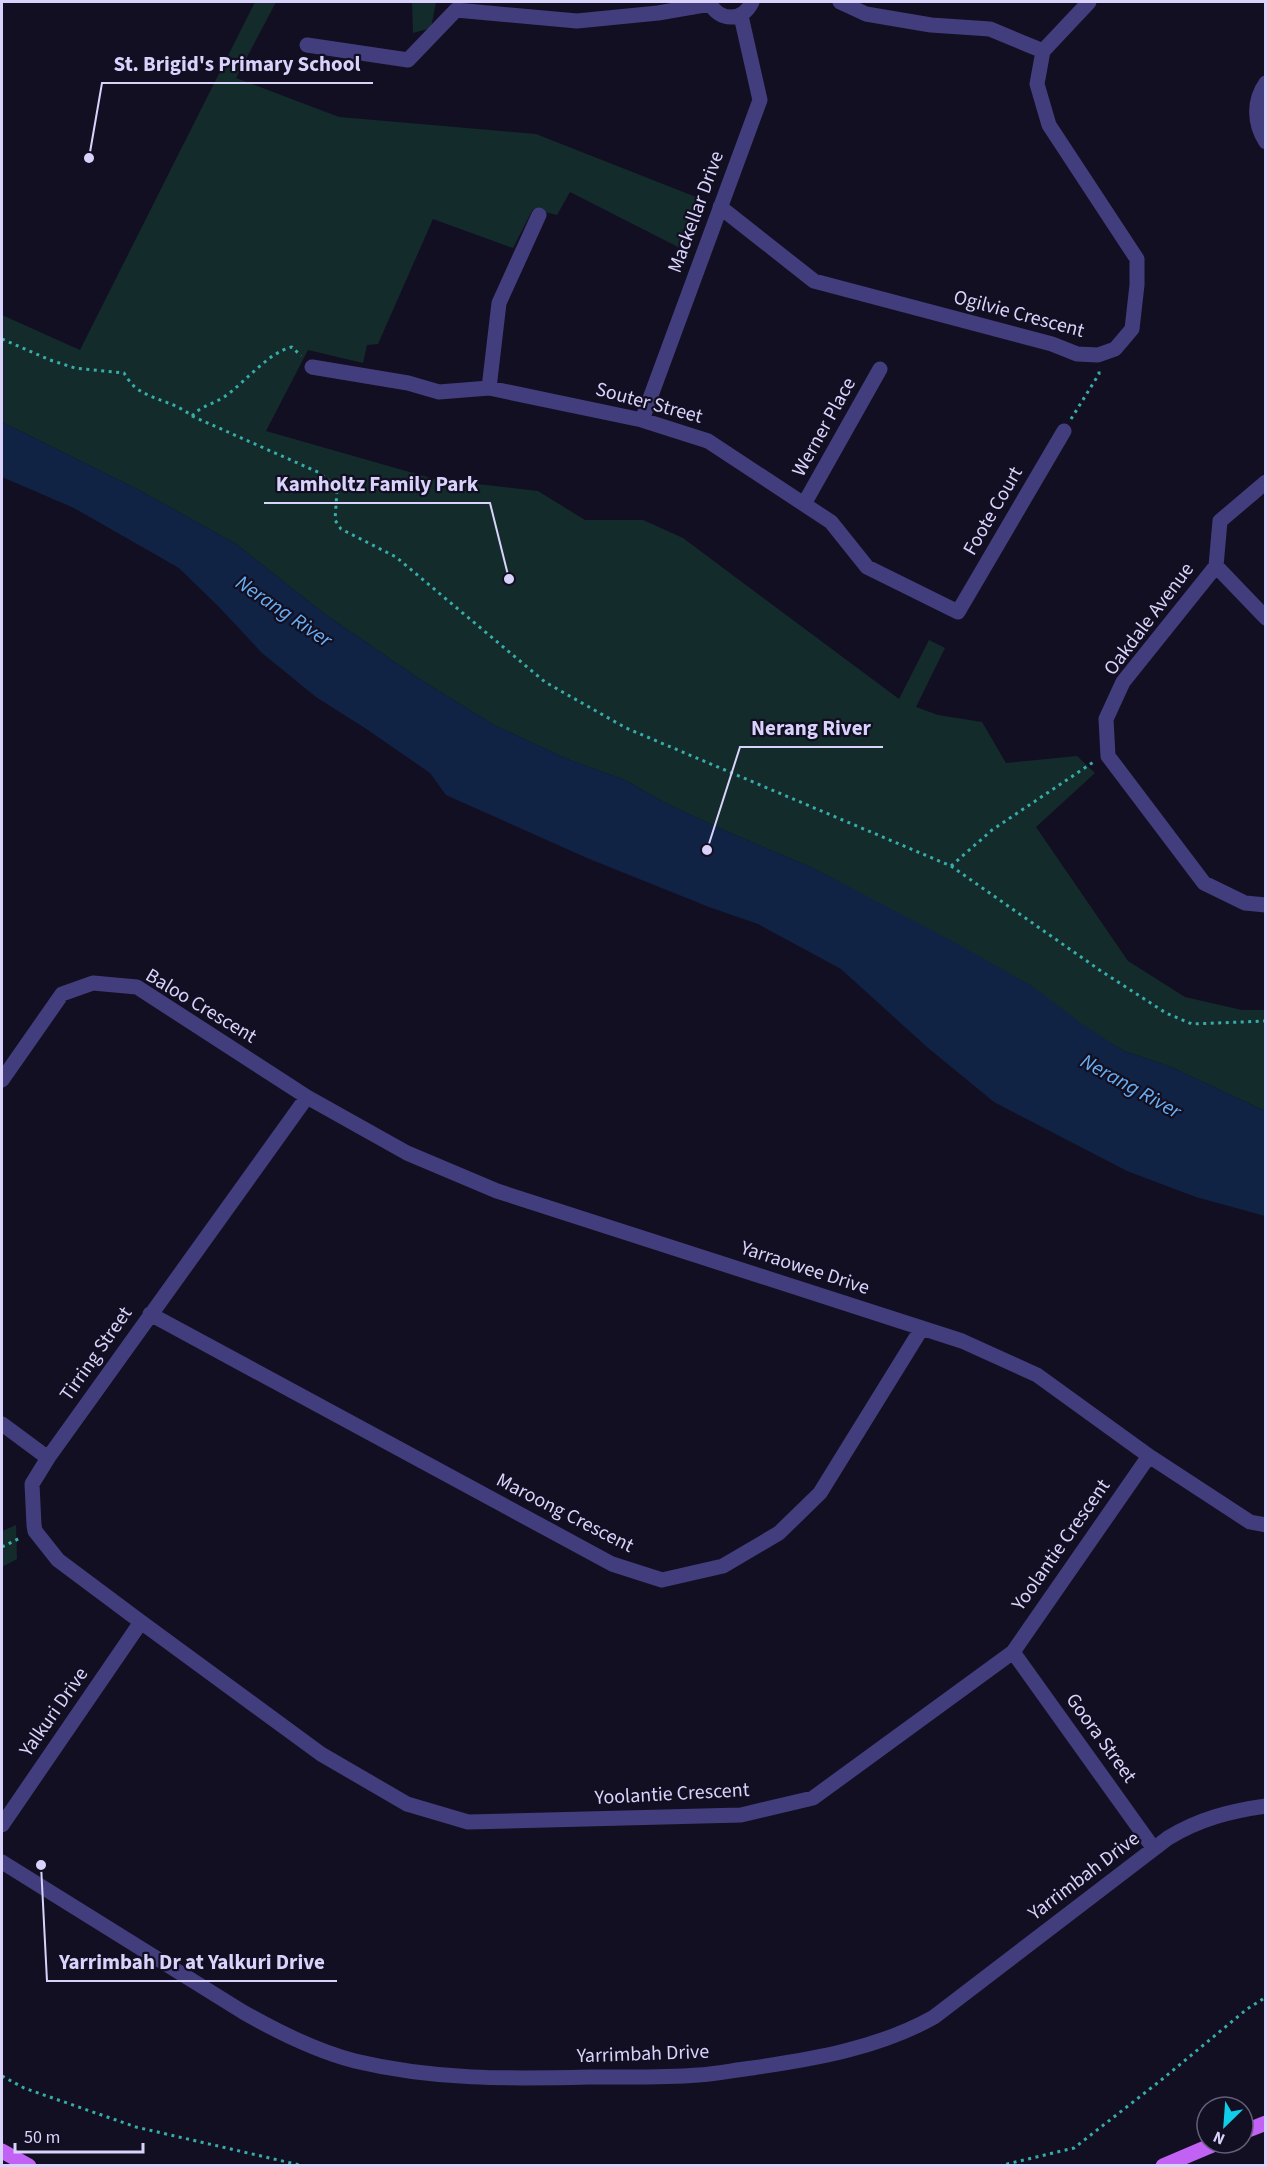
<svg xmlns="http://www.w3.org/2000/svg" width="1267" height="2167" font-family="'Source Sans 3',sans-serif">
  <rect width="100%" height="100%" fill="#130f22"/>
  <path fill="#132b2b" d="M255 2H276L236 78 339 117 536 134 701 199 680 248 570 192 557 215 533 209 513 248 433 219 378 344 367 345 363 363 308 350 266 431 434 479 538 491 585 520H643L683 538 899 699 929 640 945 648 916 707 938 715 982 722 1006 763 1077 756 1095 773 1036 827 1128 961 1185 997 1242 1010H1265V1111L1171 1067 1124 1051 872 900 813 868 728 832 663 802 625 780 567 759 494 725 418 678 326 615 236 544 137 489 2 422V315L80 350Z
    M412 2H436L431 28 413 33Z
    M16 1525 17 1559 2 1567V1531Z"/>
  <path fill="#112344" d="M2 422 137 489 236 544 326 615 418 678 494 725 567 759 625 780 663 802 728 832 813 868 952 941 1032 986 1082 1024 1124 1051 1171 1067 1265 1111V1216L1196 1197 1127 1171 994 1102 927 1047 841 969 758 924 709 907 587 858 446 795 430 773 368 730 316 697 262 653 219 607 179 568 74 508 2 477Z"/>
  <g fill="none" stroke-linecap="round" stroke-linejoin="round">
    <path stroke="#37aca8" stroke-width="3" stroke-dasharray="3 4.5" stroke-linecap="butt" d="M2 339 50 360 75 368 124 373C127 378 131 384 136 388 154 401 173 401 192 416L320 473 332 484 337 490 335 520 341 529 396 557 545 682 626 728 951 866 1101 971 1166 1013 1192 1024 1266 1021
      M192 416C201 406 213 404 224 397 246 382 267 353 292 347L301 356
      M1071 419 1099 374V371
      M951 866 992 830 1095 761
      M2 1547 22 1537
      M2 2076 24 2088 136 2127 304 2166
      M999 2166 1074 2148 1160 2081 1247 2009 1266 1997"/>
    <path stroke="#423e7d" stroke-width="15" d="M709 2C719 22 743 22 752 2
      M840 2 866 14 931 25 990 29 1043 51
      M307 45 408 60 456 10 577 21 658 13 710 4
      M1266 83C1253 101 1254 124 1266 142
      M720 207 814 281 1052 344 1077 354 1098 355 1115 349 1132 329 1137 285V259L1049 125 1037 84 1043 51 1089 2
      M312 367 408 383 439 392 489 388 642 420 708 441 831 522 867 567 958 612 1064 431
      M489 388 499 303 539 215
      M642 420 760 100 741 16
      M1266 482 1220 521 1216 566 1123 682 1106 719 1108 756 1204 883 1245 903 1266 905
      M804 504 880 369
      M1216 566 1266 618
      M2 1080 62 994 93 983 137 987 307 1097 407 1153 497 1191 962 1341 1037 1375 1149 1456 1250 1522 1266 1525
      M307 1097 48 1458 32 1484 34 1525 35 1531 58 1560 141 1622 321 1754 407 1804 468 1822 741 1815 813 1798 1013 1652 1149 1456
      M150 1314 612 1564 662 1580 723 1566 779 1533 820 1493 922 1328
      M2 1424 48 1458
      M1013 1652 1154 1849
      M2 1825 141 1622
      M2 1862 243 2012C278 2032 316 2051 355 2061 434 2080 509 2079 589 2077 625 2077 662 2078 698 2075 716 2074 734 2070 752 2068 814 2059 879 2048 934 2017L1168 1838C1199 1819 1230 1811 1266 1806"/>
    <path stroke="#c262f4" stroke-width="15" d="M1243 2132 1266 2123
      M2 2151 29 2166
      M1163 2166 1217 2143"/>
  </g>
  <g text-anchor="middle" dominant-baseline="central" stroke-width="4.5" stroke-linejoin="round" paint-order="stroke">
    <g font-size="20" fill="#d9d3fc" stroke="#130f22">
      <text transform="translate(696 212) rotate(-70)">Mackellar Drive</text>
      <text transform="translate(1019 314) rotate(15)">Ogilvie Crescent</text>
      <text transform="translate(649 403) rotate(15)">Souter Street</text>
      <text transform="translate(824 427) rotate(-61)">Werner Place</text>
      <text transform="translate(993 511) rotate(-60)">Foote Court</text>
      <text transform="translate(1149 619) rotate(-53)">Oakdale Avenue</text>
      <text transform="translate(201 1006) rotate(31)">Baloo Crescent</text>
      <text transform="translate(805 1268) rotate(18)">Yarraowee Drive</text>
      <text transform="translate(96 1354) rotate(-55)">Tirring Street</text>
      <text transform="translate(565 1513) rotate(27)">Maroong Crescent</text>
      <text transform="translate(1061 1545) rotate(-55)">Yoolantie Crescent</text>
      <text transform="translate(54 1712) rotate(-55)">Yalkuri Drive</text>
      <text transform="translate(1101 1738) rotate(54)">Goora Street</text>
      <text transform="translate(672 1794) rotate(-3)">Yoolantie Crescent</text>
      <text transform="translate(1084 1876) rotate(-37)">Yarrimbah Drive</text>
      <text transform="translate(643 2054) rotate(-2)">Yarrimbah Drive</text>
    </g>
    <g font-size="21" font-style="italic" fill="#68b0f4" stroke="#130f22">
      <text transform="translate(284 611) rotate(34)">Nerang River</text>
      <text transform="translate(1131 1086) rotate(29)">Nerang River</text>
    </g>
  </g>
  <path fill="none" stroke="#d9d3fc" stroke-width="2" d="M89 158L102 83H373M509 579L490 503H264M707 850L740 747H883M41 1865L47 1981H337"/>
  <g fill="#d9d3fc" stroke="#130f22" stroke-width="2">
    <circle cx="89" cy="158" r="6"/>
    <circle cx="509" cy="579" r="6"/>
    <circle cx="707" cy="850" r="6"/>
    <circle cx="41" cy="1865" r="6"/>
  </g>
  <g font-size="21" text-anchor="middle" font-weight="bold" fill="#d9d3fc" stroke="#130f22" stroke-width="4.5" stroke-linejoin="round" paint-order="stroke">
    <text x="237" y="71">St. Brigid's Primary School</text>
    <text x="377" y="491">Kamholtz Family Park</text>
    <text x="811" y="735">Nerang River</text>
    <text x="192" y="1969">Yarrimbah Dr at Yalkuri Drive</text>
  </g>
  <rect width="1267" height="2167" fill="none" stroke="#d9d3fc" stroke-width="6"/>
  <g transform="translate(1225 2125) rotate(205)"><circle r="28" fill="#130f22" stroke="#625d79" stroke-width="1.5"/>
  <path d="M0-4.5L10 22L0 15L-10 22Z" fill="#10ceea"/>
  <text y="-9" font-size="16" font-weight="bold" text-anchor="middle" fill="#d9d3fc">N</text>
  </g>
  <path d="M15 2143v9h128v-9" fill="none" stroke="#d9d3fc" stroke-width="3"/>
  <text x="24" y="2143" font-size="18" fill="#d9d3fc" stroke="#130f22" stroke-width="4.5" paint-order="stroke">50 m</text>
</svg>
